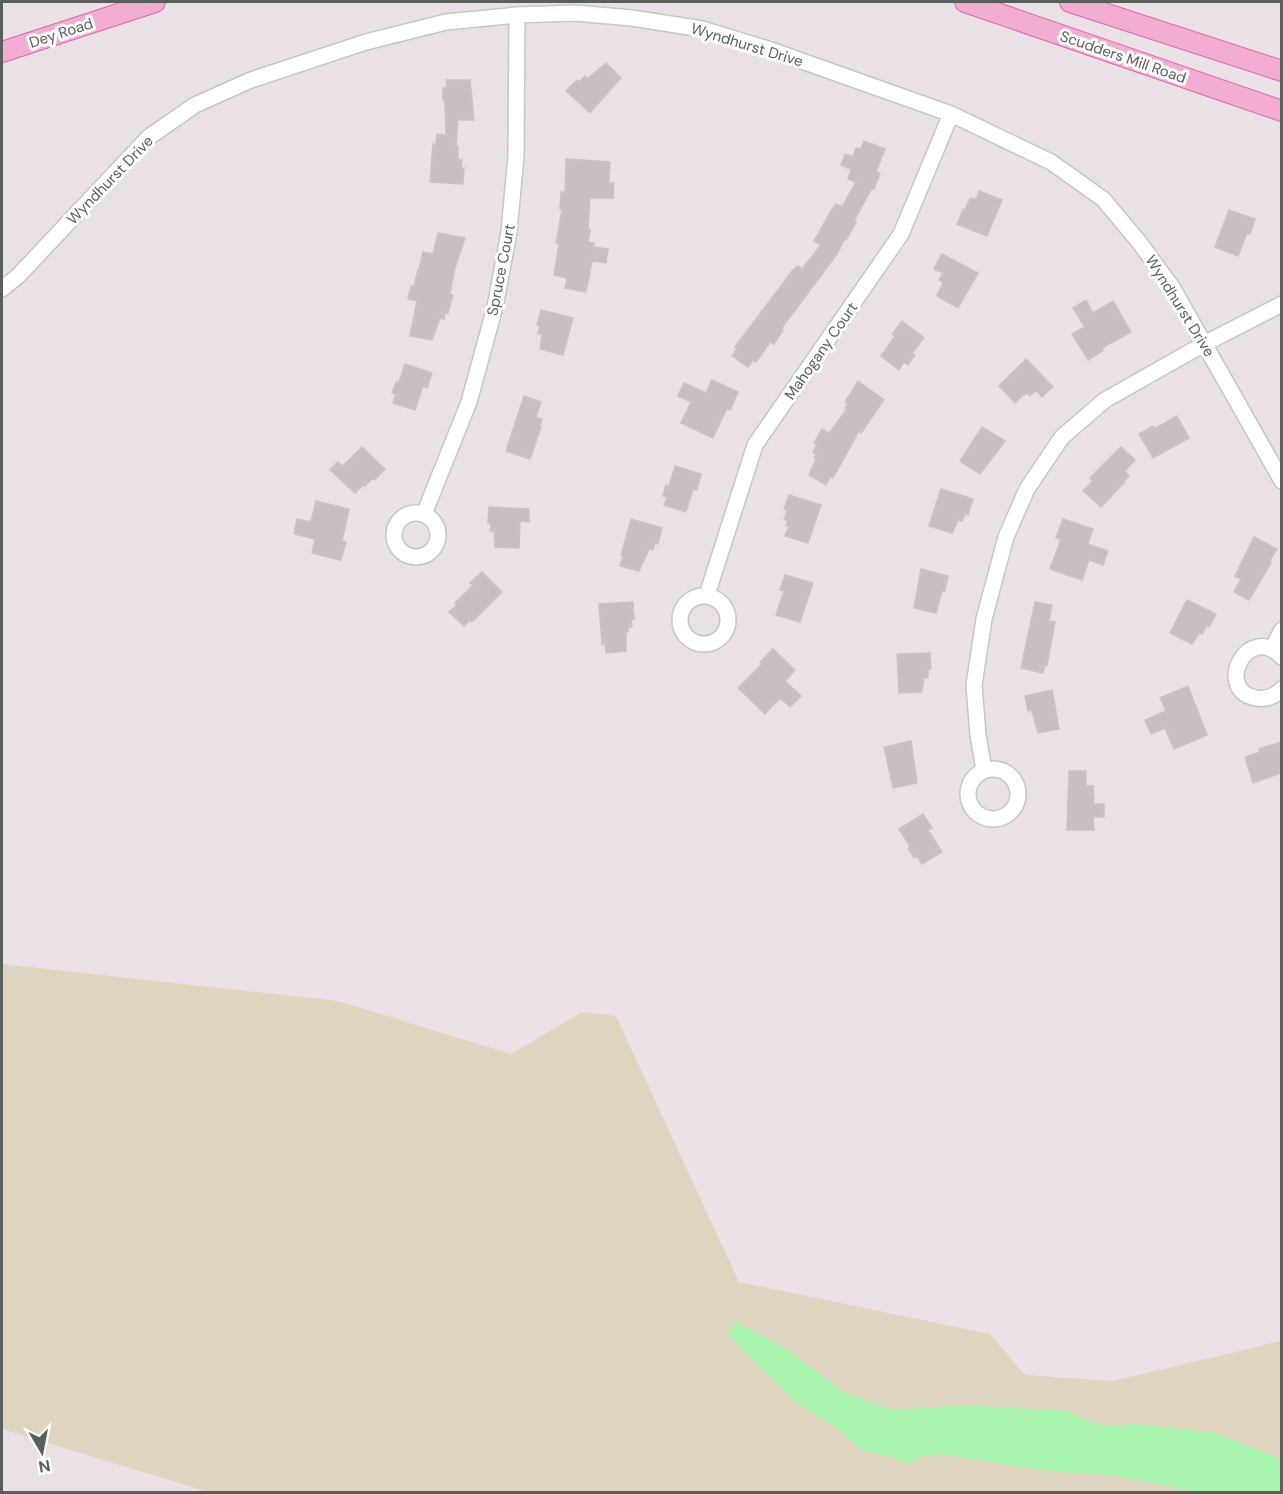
<svg xmlns="http://www.w3.org/2000/svg" width="1283" height="1494" font-family="'DM Sans',sans-serif">
  <rect width="100%" height="100%" fill="#eae1e6"/>
  <path fill="#dfd4c0" d="M2 964 338 1001 511 1054 582 1012 616 1016 739 1282 990 1334 1025 1375 1113 1381 1281 1341V1492H208L2 1429Z"/>
  <path fill="#a8f3ad" d="M737 1322 791 1352 845 1393 893 1410 962 1405 1068 1411 1089 1422 1107 1426 1135 1424 1216 1433 1281 1459V1492H1196L1113 1475 1054 1472 940 1454 921 1457 907 1464 895 1458 863 1451 834 1426 797 1403 727 1334Z"/>
  <path fill="#c8bfc5" stroke="#cec0ca" stroke-width="1.5" d="M606 63 621 78 590 113 566 91 577 80 579 82 585 76 587 79Z
    M446 80H470L474 120H458L456 146H458V159L462 160 461 168H464L463 184 430 182 433 144 436 145 437 134 446 135 445 100H443V88H447Z
    M864 141 885 149 876 172 880 173 874 189 872 188 854 221 856 222 846 240H844L837 254 781 329 783 330 774 344 770 342 756 362 753 360 748 367 732 356 737 349 735 347 792 271 798 266 802 269 821 245 814 241 832 209 836 204 842 207 856 182 848 179 851 169 841 165 845 154 853 157 856 148 861 149Z
    M566 159 610 162 609 183H614L613 198H590L588 229 590 230 588 242 594 243 593 247 608 249 606 263 592 261 586 292 565 288 567 278 554 275 559 244 556 243 562 210 560 209 561 192H565Z
    M979 191 1002 200 987 236 957 224 963 209 965 210 970 198 976 199Z
    M1229 210 1255 219 1250 234 1247 233 1238 256 1215 247Z
    M438 233 465 238 454 271 450 294 453 295 448 313 445 312 444 319 440 318 432 340 410 336 417 301 408 299 411 286H414L418 270H419L423 252 433 254Z
    M942 254 978 273 958 308 937 296 941 287 943 282 939 280 943 273 934 269Z
    M1086 300 1093 313 1113 301 1131 332 1102 348 1103 351 1088 360 1072 334 1085 327 1073 308Z
    M541 310 573 318 563 355 540 349 542 334H538L540 326 537 325Z
    M902 321 924 338 912 353 915 355 908 365 904 362 899 370 881 356 895 336 892 334Z
    M1026 359 1053 387 1042 397 1036 390 1030 396 1027 393 1022 396 1015 403 999 386Z
    M405 364 432 373 427 388 423 386 415 410 393 403 396 394 392 393 396 382H399Z
    M712 380 738 392 730 410 727 408 713 438 681 423 691 402 678 396 684 383 706 393Z
    M858 381 884 400 861 433 859 431 833 478 830 477 826 485 809 475 816 459 814 458 816 454 813 452 817 444 814 443 822 429 829 433 847 409 845 408 848 404 845 402Z
    M524 396 541 402 536 417 542 419 539 427H541L530 459 506 451Z
    M1177 416 1189 438 1153 458 1139 434 1153 426 1154 429Z
    M982 427 1005 441 980 474 960 461Z
    M362 447 385 469 375 480 373 478 365 486 363 485 355 493 330 470 338 462 343 466Z
    M1121 447 1135 460 1125 471 1129 476 1124 481 1125 482 1101 507 1083 491 1093 481 1090 478Z
    M675 466 701 474 697 490 693 489 686 512 664 505 667 497 663 496 666 485 669 486Z
    M941 489 973 499 968 515 965 514 962 521 958 520 952 533 929 526Z
    M789 495 821 505 808 543 785 536 789 526 786 525 788 521 784 519 787 511 784 509Z
    M316 501 349 509 342 541 346 542 341 560 312 553 315 539 294 534 297 519 311 522Z
    M489 507 529 509V522L520 521 519 548 495 547 494 531H490L491 523H488Z
    M631 519 662 528 658 544 655 543 653 550 649 549 639 571 620 566 623 556 621 555Z
    M1063 519 1093 529 1088 544 1108 551 1103 565 1089 560 1082 580 1050 569 1061 539 1056 538Z
    M1254 537 1277 549 1269 562 1271 563 1249 600 1234 592 1241 579 1235 576Z
    M921 569 948 576 945 591H942L936 613 914 608Z
    M482 572 502 592 472 622 470 620 464 626 449 612 457 605 455 603 473 585 470 583Z
    M785 575 813 583 800 622 776 615 784 591 780 590Z
    M1187 600 1216 614 1209 627 1206 626 1202 634 1200 632 1192 644 1170 633Z
    M633 602 634 619H631L632 627H628V632H626V651L606 653 605 644H602L599 604Z
    M1035 602 1052 605 1049 621 1055 622 1047 665 1045 664 1043 673 1021 668Z
    M773 649 795 670 785 681 801 696 790 707 780 698 765 714 738 688 762 664 760 662Z
    M930 653 931 669 928 670V678H924L922 692 899 693 897 654Z
    M1188 686 1207 735 1174 749 1165 728 1151 734 1145 720 1166 711 1160 698Z
    M1052 690 1059 729 1038 733 1033 715 1031 710 1028 711 1025 696Z
    M911 741 917 783 893 788 884 747Z
    M1281 742V773L1253 783 1245 757 1260 752 1259 749Z
    M1069 771H1086V786H1093L1094 804H1104V817H1093L1094 830H1067Z
    M923 814 932 828 928 830 942 852 922 864 917 856 914 858 908 848 910 846 899 829Z"/>
  <g fill="none" stroke-linecap="round" stroke-linejoin="round">
    <defs>
      <path id="minor" d="M2 289 18 276 149 137 195 105 251 80 366 42 446 22 517 15 575 13 632 18 702 29 771 50 951 114 1051 162 1103 199 1139 242 1172 287 1282 481
        M394 535a22 22 0 1 1 44 0a22 22 0 1 1-44 0Z
        M424 514 469 402 495 307 509 232 516 156 517 15
        M707 595 755 445 901 234 951 114
        M680 620a24 24 0 1 1 48 0a24 24 0 1 1-48 0Z
        M1272 649 1282 630
        M1282 657C1248 621 1213 690 1256 698 1266 700 1275 696 1282 689
        M968 794a25 25 0 1 1 50 0a25 25 0 1 1-50 0Z
        M984 770 978 735 974 685 984 619 1006 537 1027 489 1062 437 1105 400 1204 344 1282 304"/>
      <path id="major" d="M965 2 1282 111
        M1070 2 1282 71
        M2 52 155 2"/>
    </defs>
    <use href="#minor" stroke="#c2c8c4" stroke-width="18"/>
    <use href="#major" stroke="#de66b4" stroke-width="22"/>
    <use href="#minor" stroke="#fff" stroke-width="15"/>
    <use href="#major" stroke="#f4add2" stroke-width="20"/>
  </g>
  <g text-anchor="middle" dominant-baseline="central" stroke-width="6" stroke-linejoin="round" paint-order="stroke">
    <g font-size="15" fill="#59605b" stroke="#fff">
      <text transform="translate(61 33) rotate(-18)">Dey Road</text>
      <text transform="translate(747 45) rotate(17)">Wyndhurst Drive</text>
      <text transform="translate(1123 57) rotate(19)">Scudders Mill Road</text>
      <text transform="translate(110 180) rotate(-46)">Wyndhurst Drive</text>
      <text transform="translate(501 270) rotate(-79)">Spruce Court</text>
      <text transform="translate(1180 306) rotate(58)">Wyndhurst Drive</text>
      <text transform="translate(821 351) rotate(-55)">Mahogany Court</text>
    </g>
  </g>
  <rect width="1283" height="1494" fill="none" stroke="#59605b" stroke-width="6"/>
  <g transform="translate(42 1452) rotate(170)" stroke="#ffffff" stroke-width="4.5" paint-order="stroke">
  <path d="M0-4.5L10 22L0 15L-10 22Z" fill="#59605b"/>
  <text y="-9" font-size="16" font-weight="bold" text-anchor="middle" fill="#59605b">N</text>
  </g>
</svg>
